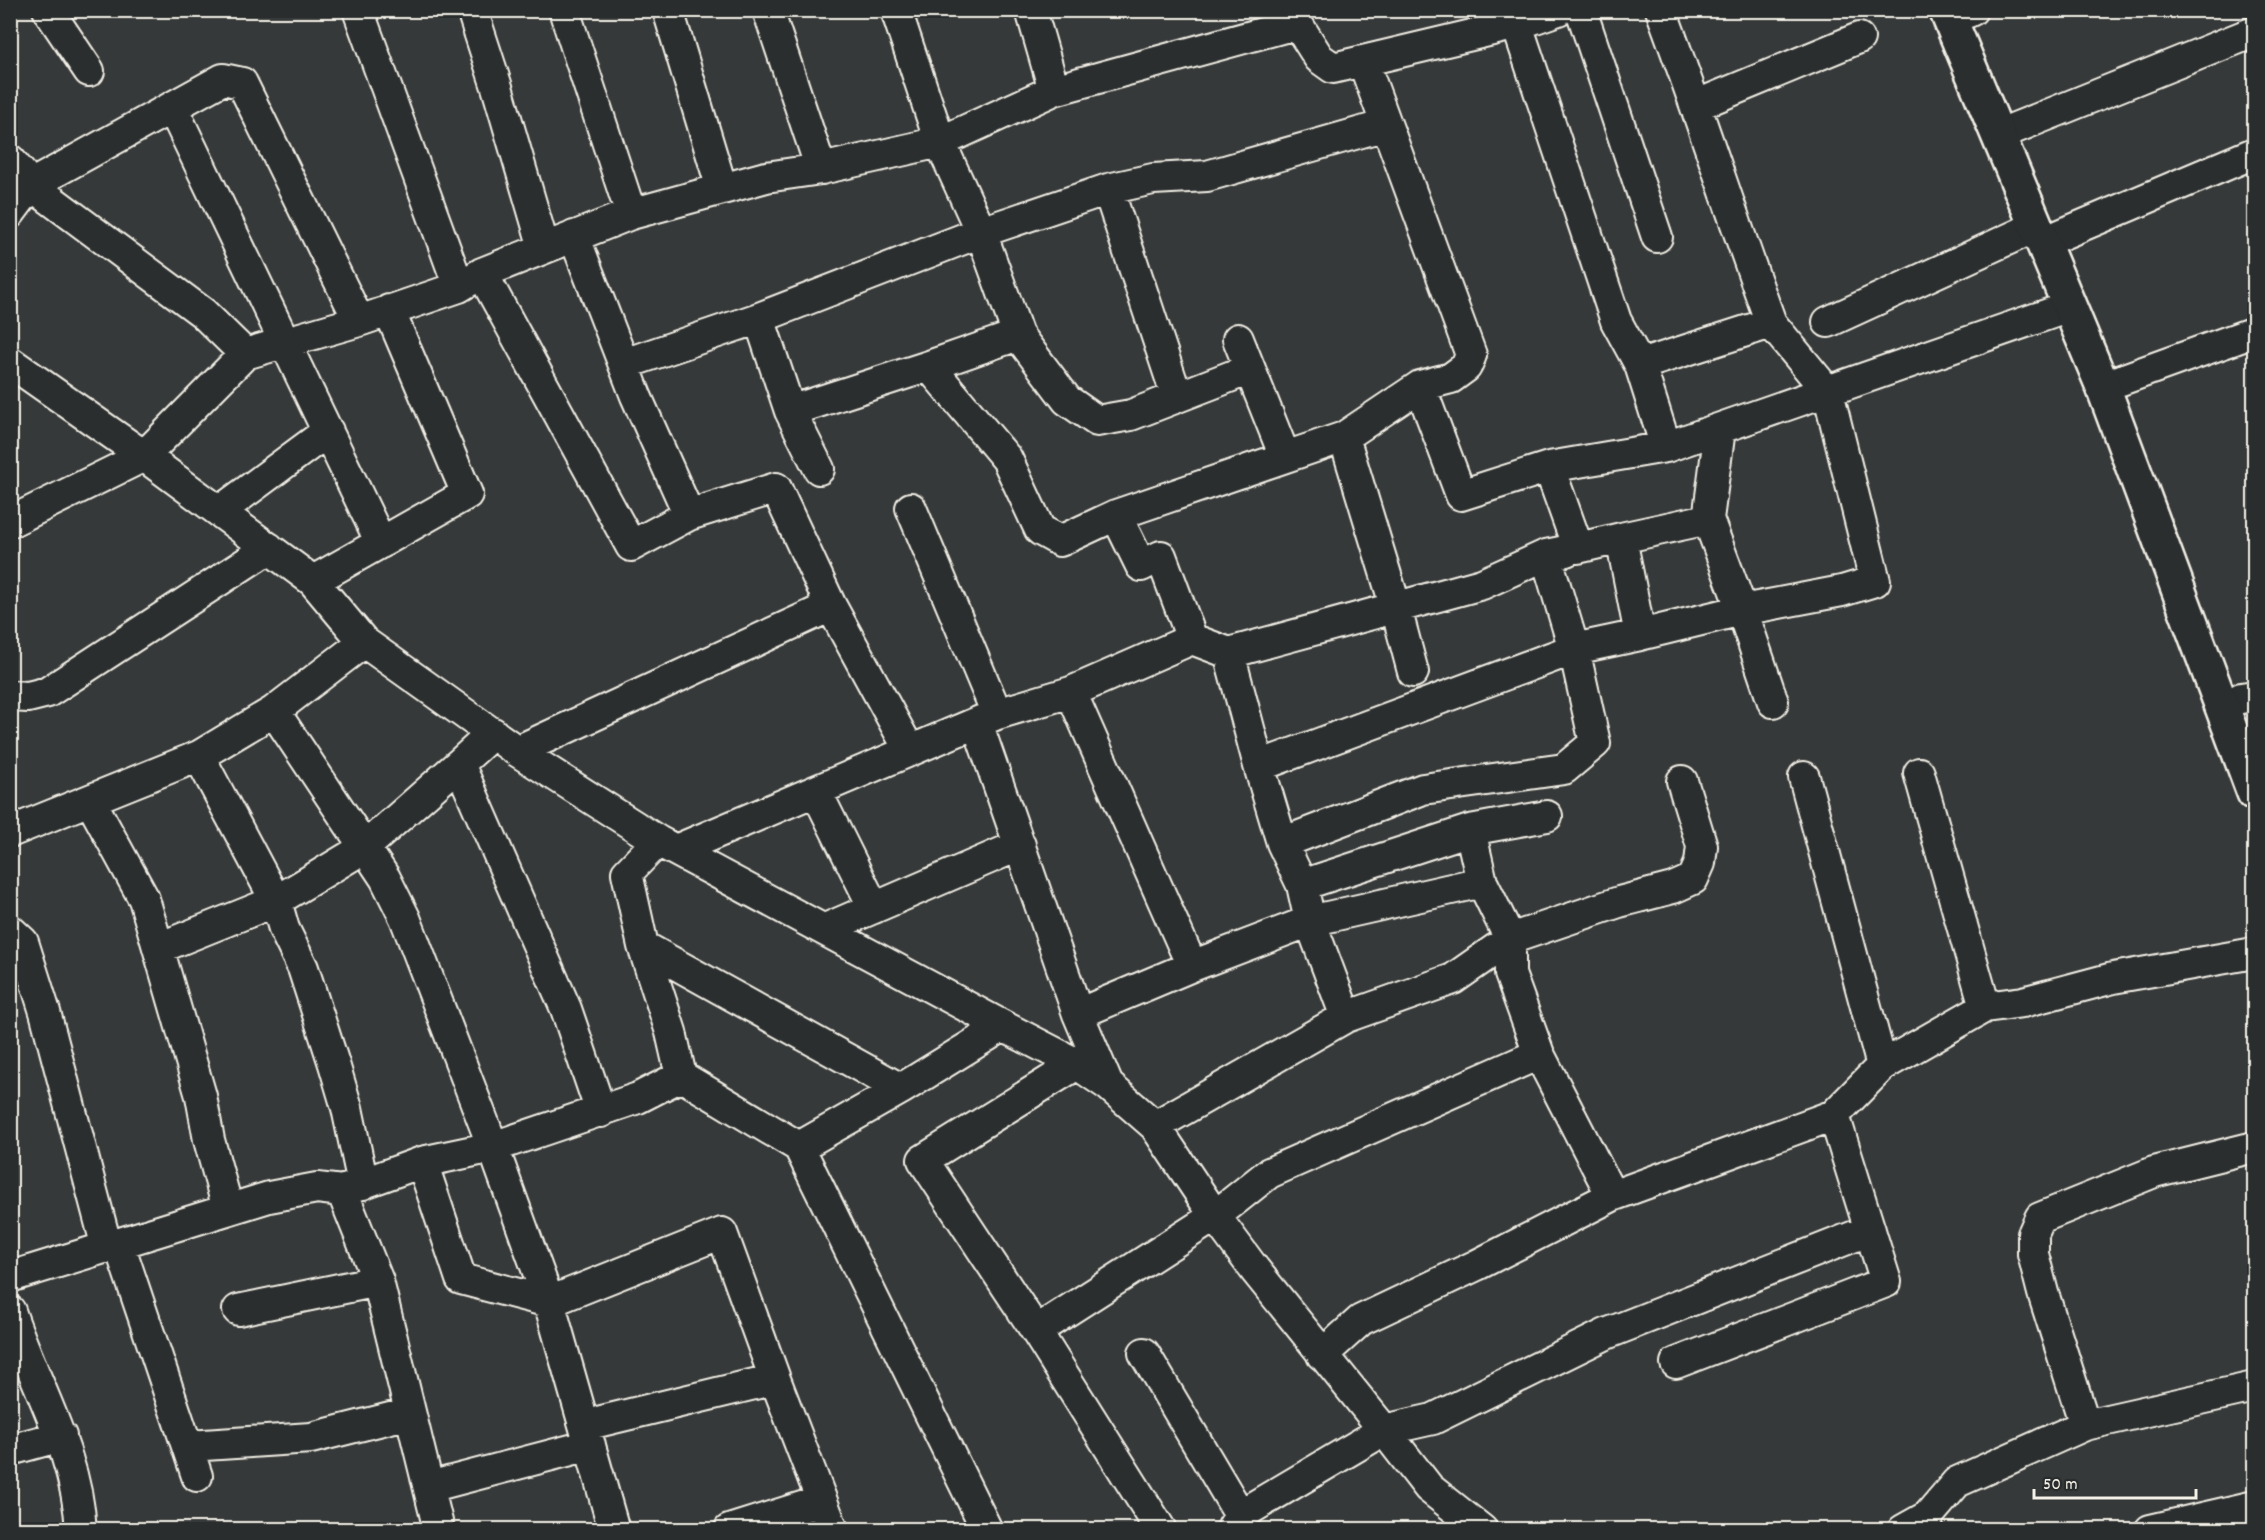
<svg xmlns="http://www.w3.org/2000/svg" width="2265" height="1540" font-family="Dekko,sans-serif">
  <rect width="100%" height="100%" fill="#363939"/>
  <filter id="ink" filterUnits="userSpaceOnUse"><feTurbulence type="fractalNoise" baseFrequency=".0167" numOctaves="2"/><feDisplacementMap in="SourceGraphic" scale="12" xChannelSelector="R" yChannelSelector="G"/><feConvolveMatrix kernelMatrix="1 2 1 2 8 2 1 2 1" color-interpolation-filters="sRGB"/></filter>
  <g filter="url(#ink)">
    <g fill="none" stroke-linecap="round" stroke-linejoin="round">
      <defs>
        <path id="minor" d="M48 10 89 71
          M358 10 459 287
          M472 10 497 87 544 248
          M564 10 631 214
          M668 10 722 189
          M768 10 821 169
          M896 10 940 142 981 232 1108 189 1153 179 1207 176 1386 125
          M1031 10 1054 90
          M1512 10 1616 321 1640 365
          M1581 10 1657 237
          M1661 10C1700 114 1733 219 1771 323L1640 365 1666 447
          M1968 12 1972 10
          M1363 61 1471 355 1466 367 1451 378 1420 386 1344 437 1116 515 1141 566 1161 556 1192 639 1071 692 1192 966 1310 921 1482 882
          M1697 105 1859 38
          M172 107 381 543
          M2015 128 2254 32
          M10 160 31 185 203 313 245 354
          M1108 189 1177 397
          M10 213 31 185 223 79 242 83 359 321
          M2060 235 2254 153
          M574 236 636 396 689 515
          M482 273 631 546 689 515 776 488 831 606 910 751
          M759 318 790 411 819 469
          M1828 322 2035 227
          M1238 339 1285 457
          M10 362 144 456 313 581 364 642 517 751 658 841 1003 1026 1077 1064 1108 1085 1155 1126 1215 1216 1255 1270 1384 1430 1429 1488 1482 1530
          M624 364 759 318 981 232 1018 335 1067 400 1097 421 1131 415 1250 369
          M929 366 1007 459 1040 530 1060 541 1116 515
          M2121 380 2254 332
          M1420 386 1461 495 1549 467 1666 447 2069 307
          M790 411 929 366 1018 335
          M1720 429 1708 519 1742 610 1773 702
          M1344 437 1396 608 1413 672
          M1549 467 1578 548 1621 538 1640 635 1742 610 1842 591 1875 581 1828 392 1771 323
          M220 511 328 431
          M10 522 144 456 245 354 359 321 459 287 482 273 631 214 766 177 821 169 940 142 1054 90 1288 26 1300 28 1319 58 1333 68 1518 24 1558 10
          M1621 538 1708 519
          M313 581 467 494 389 310
          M1192 639 1229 653 1482 584 1546 555 1566 551
          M1229 653 1259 766
          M10 696 28 697 48 692 269 548
          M2241 698 2254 696
          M274 711 385 878 405 918 493 1147 638 1098 681 1076
          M997 714 1071 692
          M977 723 1078 1014 1108 1085
          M493 733 459 764 566 1009 601 1112
          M517 751 831 606
          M199 756 276 901 364 848 459 764
          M1919 773 1985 1007
          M1804 777 1882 1066
          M816 791 874 908
          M90 800 144 899 201 1096 209 1140 228 1209
          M1470 830 1482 882 1510 939V974L1539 1054 1612 1196 1834 1115 1886 1282 1676 1363
          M10 832 199 756 274 711 364 642
          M658 841 627 873 643 946 671 1032 681 1076 799 1147 987 1530
          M1282 843 1423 789 1564 769 1595 743 1574 649 1546 555
          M676 850 997 714 911 508
          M1302 885 1470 830 1547 816
          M825 929 1020 845
          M10 930 23 942 45 1012 107 1248
          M643 946 901 1089 1003 1026
          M159 948 276 901 284 929 303 968 334 1064 347 1108 363 1184
          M1078 1014 1192 966
          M1346 1017 1310 921 1302 885 1282 843 1259 766 1574 649 1640 635
          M1077 1064 923 1160 1036 1331 1161 1530
          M1834 1115 1882 1066 1985 1007 2023 1002 2113 978 2254 953
          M1155 1126 1346 1017 1453 979 1510 939 1619 902 1673 888 1693 879 1700 863 1702 846 1682 781
          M799 1147 901 1089
          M422 1162 493 1147 549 1302 614 1530
          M342 1191 378 1281
          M119 1244 197 1476
          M10 1277 269 1197 317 1188 342 1191 422 1162 461 1279 549 1302 722 1233 775 1379 833 1530
          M238 1310 378 1281 439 1530
          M10 1311C34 1384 77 1452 81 1530
          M1036 1331 1215 1216 1269 1173 1539 1054
          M1144 1353 1240 1515
          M1322 1355 1361 1320 1477 1265 1612 1196
          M585 1425 775 1379
          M2085 1425 2043 1293 2033 1254V1234L2040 1218 2154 1172 2254 1147
          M189 1446 311 1438 410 1413
          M10 1450 61 1436
          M429 1487 590 1445
          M729 1530 821 1501
          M1235 1530 1233 1527 1240 1515 1384 1430 1433 1419 1606 1334 1870 1230
          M1903 1530 1928 1516 1957 1482 2085 1425 2254 1387
          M2150 1530 2254 1506"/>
        <path id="major" d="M1946 10 2103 387 2254 793"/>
      </defs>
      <use href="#minor" stroke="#f4f1e8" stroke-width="34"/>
      <use href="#major" stroke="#f4f1e8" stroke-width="38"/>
      <use href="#minor" stroke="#2a2d2e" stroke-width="30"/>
      <use href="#major" stroke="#2a2d2e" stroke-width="33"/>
    </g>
  </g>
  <rect width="2265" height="1540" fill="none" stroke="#2a2d2e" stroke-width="36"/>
  <rect x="18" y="18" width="2229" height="1504" fill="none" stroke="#f4f1e8" stroke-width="2" filter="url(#ink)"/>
  <path d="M2034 1489v9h162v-9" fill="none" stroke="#f4f1e8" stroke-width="3"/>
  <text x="2043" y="1489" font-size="18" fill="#f4f1e8" stroke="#2a2d2e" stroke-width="4.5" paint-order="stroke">50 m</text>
</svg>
